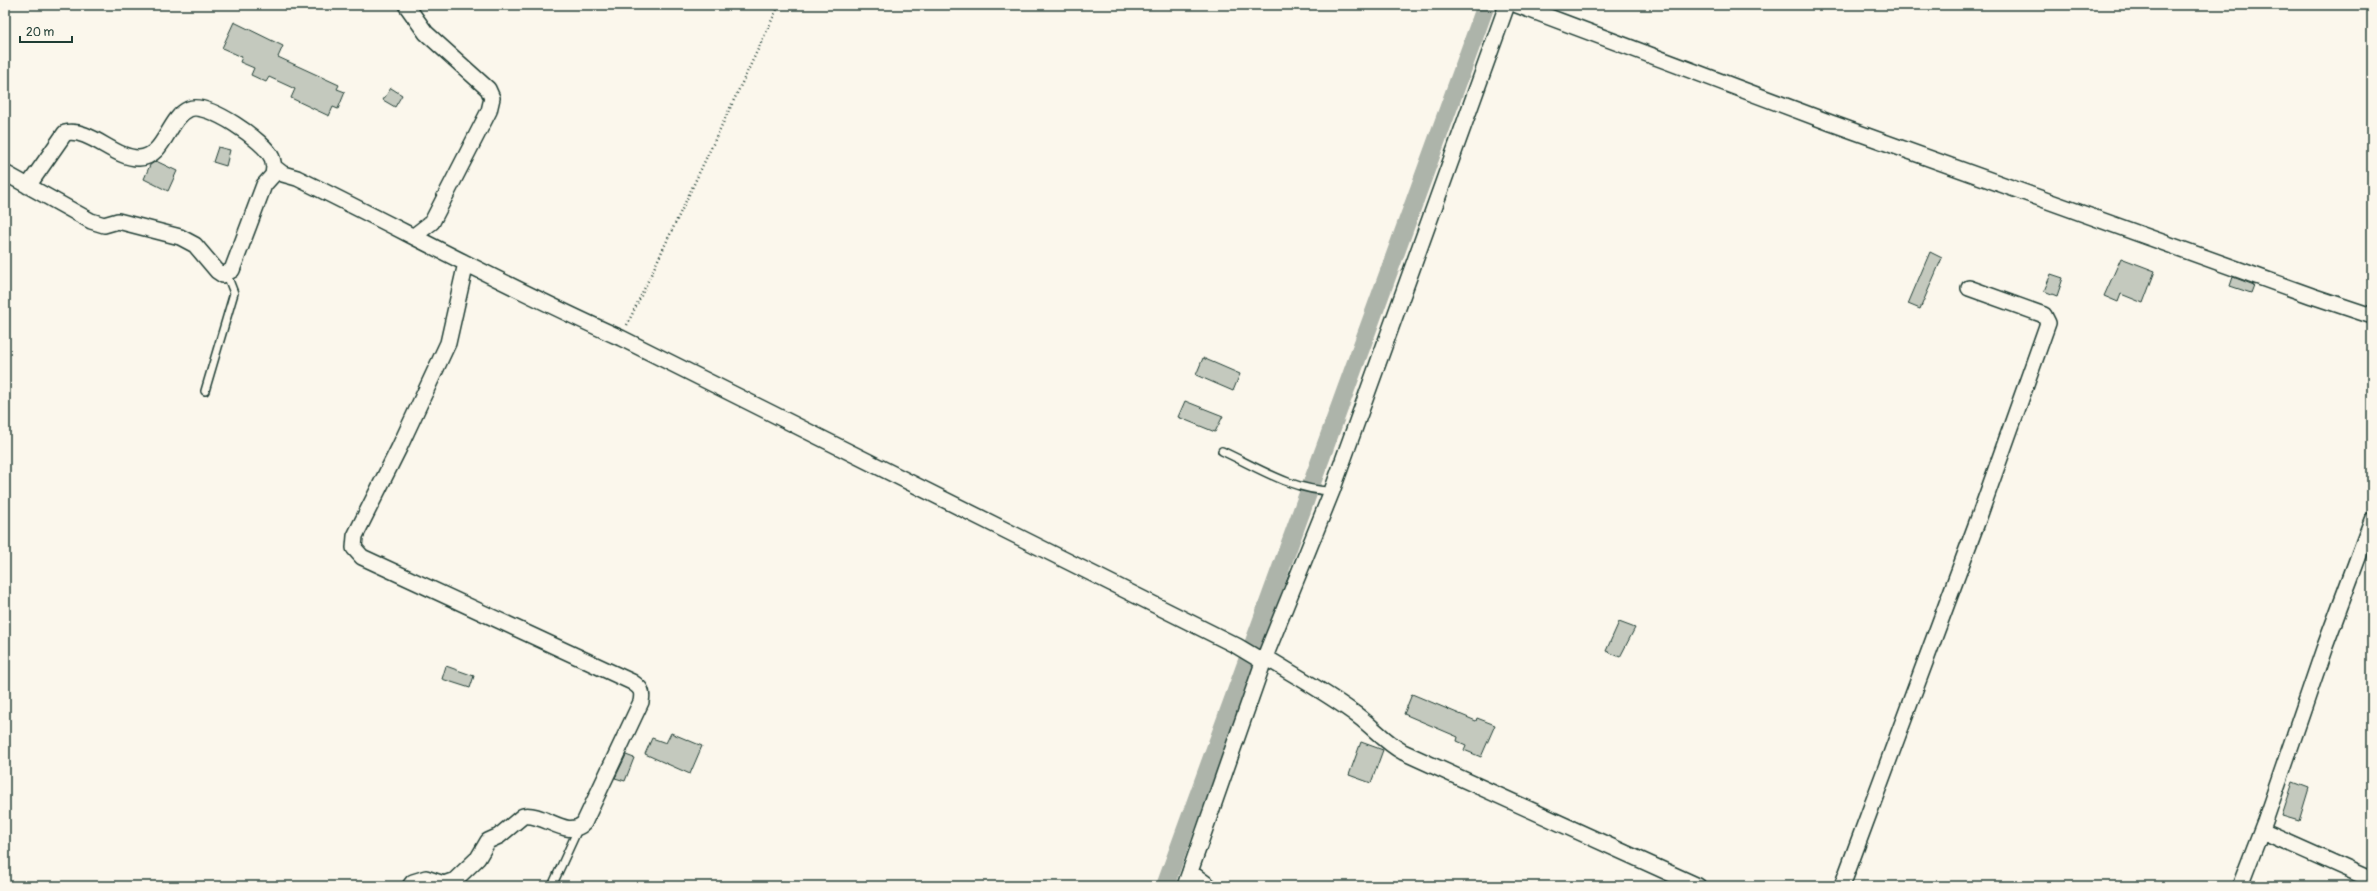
<svg xmlns="http://www.w3.org/2000/svg" width="2377" height="891" font-family="Pangolin,sans-serif">
  <rect width="100%" height="100%" fill="#fbf7ec"/>
  <filter id="ink" filterUnits="userSpaceOnUse"><feTurbulence type="fractalNoise" baseFrequency=".025" numOctaves="2"/><feDisplacementMap in="SourceGraphic" scale="8" xChannelSelector="R" yChannelSelector="G"/><feConvolveMatrix kernelMatrix="1 2 1 2 8 2 1 2 1" color-interpolation-filters="sRGB"/></filter>
  <g filter="url(#ink)">
    <g fill="none" stroke-linecap="round" stroke-linejoin="round">
      <path stroke="#adb4aa" stroke-width="18" d="M1165 886 1486 5"/>
    </g>
    <path fill="#c4c9be" stroke="#1f3d34" d="M234 22 283 46 278 57 339 85 337 89 345 92 338 109 333 107 329 116 291 98 295 89 269 77 266 82 251 75 254 68 240 62 242 57 222 48Z
      M391 88 402 95 395 107 383 100Z
      M218 147 230 150 226 166 213 162Z
      M156 161 177 171 168 191 144 179 150 165Z
      M1930 252 1942 258 1920 309 1908 304Z
      M2121 258 2155 271 2143 303 2121 294 2118 302 2104 296Z
      M2051 274 2063 278 2057 296 2044 291Z
      M2233 277 2254 285 2251 293 2230 286Z
      M1203 358 1240 374 1233 391 1196 375Z
      M1185 401 1223 416 1215 432 1178 417Z
      M1619 622 1635 628 1620 657 1606 651Z
      M446 666 474 676 470 688 442 679Z
      M1412 694 1476 721 1477 718 1495 725 1481 757 1464 750 1466 745 1457 741 1458 737 1404 714Z
      M671 733 702 746 690 774 645 754 652 738 666 743Z
      M1361 742 1383 750 1371 783 1349 775Z
      M626 755 634 758 625 781 615 778Z
      M2293 782 2309 788 2299 821 2282 816Z"/>
    <g fill="none" stroke-linecap="round" stroke-linejoin="round">
      <defs>
        <path id="lane" d="M205 391 234 293 227 275
          M1222 451C1257 467 1293 491 1332 491
          M552 886 579 827"/>
        <path id="street" d="M406 5 426 33 488 89 492 98 489 111 432 222 414 236
          M1517 5 1831 123 2312 296 2372 316
          M5 173 91 221 104 225 118 221 180 237 195 245 217 271 223 275 232 270 264 185 273 175 274 167 283 174 297 178C405 231 511 289 621 338L1237 646 1262 661 1265 657C1296 676 1329 694 1358 716 1374 728 1385 742 1403 752L1698 886
          M28 186 65 133C89 127 115 159 139 158 165 157 168 118 189 109 207 101 265 141 272 158 273 160 273 164 274 167
          M2262 831 2372 880
          M1190 872 1209 886
          M410 886 413 882 426 878 444 884 455 880 478 858 488 841 499 836 523 816C544 812 567 840 584 823L641 702C643 691 641 688 632 682L362 557 354 548 355 536 399 448 448 343 466 263
          M1185 886 1265 657 1332 491 1507 5
          M1842 886 1979 517 2048 323 2044 315 1969 288
          M2240 886 2265 821 2324 649 2372 520"/>
      </defs>
      <use href="#lane" stroke="#1f3d34" stroke-width="10"/>
      <use href="#street" stroke="#1f3d34" stroke-width="18"/>
      <path stroke="#1f3d34" stroke-width="2.5" stroke-dasharray="1 3" stroke-linecap="butt" d="M627 325 779 5"/>
      <use href="#lane" stroke="#fbf7ec" stroke-width="7"/>
      <use href="#street" stroke="#fbf7ec" stroke-width="15"/>
    </g>
  </g>
  <rect width="2377" height="891" fill="none" stroke="#fbf7ec" stroke-width="20"/>
  <rect x="10" y="10" width="2357" height="871" fill="none" stroke="#1f3d34" stroke-width="1.5" filter="url(#ink)"/>
  <path d="M20 36v6h52v-6" fill="none" stroke="#1f3d34" stroke-width="2"/>
  <text x="26" y="36" font-size="12" fill="#1f3d34" stroke="#fbf7ec" stroke-width="3" paint-order="stroke">20 m</text>
</svg>
